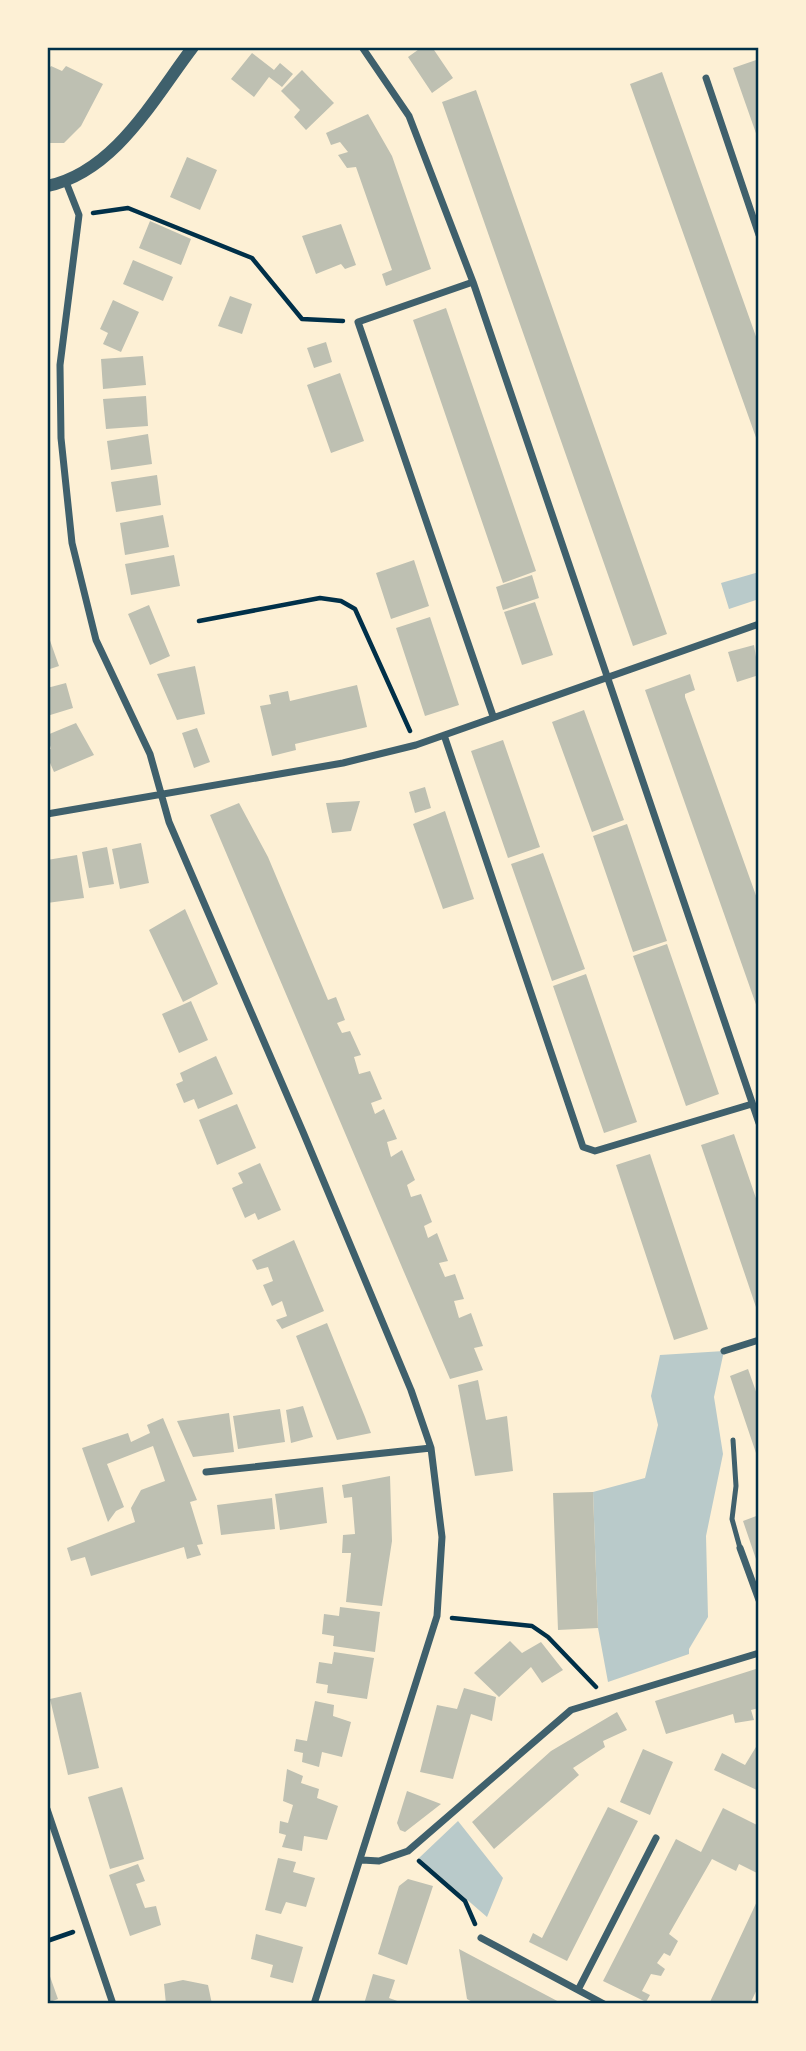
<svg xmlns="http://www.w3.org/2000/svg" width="806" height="2051" font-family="Overpass,sans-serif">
  <rect width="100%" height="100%" fill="#fdf0d5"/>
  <path fill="#b9caca" d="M759 572V599L729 609 721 583Z
    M724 1351 714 1397 723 1454 706 1536 708 1617 689 1649V1654L608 1682 598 1628 593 1492 645 1478 658 1425 651 1396 660 1355Z
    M458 1821 503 1878 487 1917 419 1858Z"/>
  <path fill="#bec0b2" d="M422 47H432L453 78 432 93 408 57Z
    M252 53 274 70 280 63 293 74 282 87 269 77 254 97 231 79Z
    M759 59V139H758L733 68Z
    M51 66 62 71 66 66 103 84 81 126 64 143H47V72Z
    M302 70 334 103 306 130 294 117 300 110 281 91Z
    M662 72 759 345V446L630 84Z
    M476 90 667 634 633 646 442 102Z
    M368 114 392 156 431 269 386 286 382 274 392 270 356 167 347 168 338 155 348 152 340 142 331 145 326 133Z
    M187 157 217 170 200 210 170 197Z
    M150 221 191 239 181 265 139 248Z
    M341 224 356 265 345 269 341 264 316 274 302 236Z
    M133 260 173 277 163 301 123 284Z
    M230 296 252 304 242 334 218 326Z
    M113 300 139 312 121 352 103 344 108 333 100 329Z
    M446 308 536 571 503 583 413 320Z
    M326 342 332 362 314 368 307 348Z
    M143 356 146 385 103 389 101 359Z
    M340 373 364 441 331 453 307 385Z
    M146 396 148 426 106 429 103 399Z
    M148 434 152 464 111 470 107 441Z
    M157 475 161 505 116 512 111 482Z
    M163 515 169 547 125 555 120 523Z
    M174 555 180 586 131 595 125 564Z
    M414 560 429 606 391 619 376 573Z
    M532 575 539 598 503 610 496 587Z
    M535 602 553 655 522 665 504 612Z
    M149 605 170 656 150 665 128 614Z
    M430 617 459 705 425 716 396 628Z
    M47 632 59 666 47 670Z
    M754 645 759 675 737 682 728 652Z
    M195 666 205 714 177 720 157 674Z
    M690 674 695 690 685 694V697L759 904V1013L645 690Z
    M66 683 73 708 47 716V688Z
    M357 685 367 727 295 744 296 750 272 756 260 706 271 704 269 695 288 691 290 701Z
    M584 710 624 820 592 832 552 722Z
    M76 723 94 755 54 772 47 756V750L51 749 47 735Z
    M197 728 210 762 194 768 182 733Z
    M503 740 540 847 508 858 471 751Z
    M425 787 431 808 415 813 409 792Z
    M360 801 351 831 332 833 326 803Z
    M239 803 268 857 328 1000 336 997 345 1020 337 1023 342 1033 350 1031 361 1055 354 1057 359 1074 370 1071 382 1099 371 1103 375 1114 384 1109 397 1139 387 1142 391 1157 402 1150 415 1180 407 1185 411 1197 421 1194 432 1222 424 1226 428 1238 437 1233 448 1261 439 1263 445 1277 455 1274 464 1299 454 1301 459 1318 471 1313 483 1346 474 1348 483 1370 450 1379 404 1272 210 815Z
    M445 811 474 899 443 909 413 824Z
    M627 824 667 941 633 952 593 836Z
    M141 843 149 883 120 889 112 849Z
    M107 847 114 884 89 888 82 852Z
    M543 853 585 969 552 981 511 864Z
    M77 855 84 898 47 903V860Z
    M185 909 218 984 183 1002 149 930Z
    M667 944 719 1094 686 1106 633 956Z
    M586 974 637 1122 604 1133 553 986Z
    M191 1001 208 1040 179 1053 162 1014Z
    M216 1056 233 1094 198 1109 194 1099 184 1103 176 1084 183 1081 180 1073Z
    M237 1104 256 1148 217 1165 199 1120Z
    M734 1134 759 1207 758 1313 701 1145Z
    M650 1154 708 1329 674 1340 616 1165Z
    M260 1163 281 1210 258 1220 255 1213 245 1218 232 1188 243 1183 238 1173Z
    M294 1240 324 1311 282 1329 276 1320 287 1316 282 1301 272 1306 263 1285 273 1281 268 1267 257 1270 252 1260Z
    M327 1323 365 1417 371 1433 337 1440 296 1336Z
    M748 1369 759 1400 758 1459 730 1376Z
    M478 1380 486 1420 507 1416 513 1471 475 1476 458 1385Z
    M303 1406 313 1437 291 1443 286 1410Z
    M280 1409 285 1442 238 1449 233 1416Z
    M229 1413 234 1452 193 1457 177 1421Z
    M163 1418 197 1500 190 1502 203 1544 197 1545 201 1555 187 1559 184 1547 91 1576 85 1557 71 1561 67 1548 135 1522 131 1508 141 1490 165 1481 153 1446 107 1464 124 1507 116 1511 108 1522 82 1448 128 1433 131 1442 150 1433 147 1425Z
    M390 1476 392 1541 382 1606 346 1602 351 1553H342L343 1535 355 1534 352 1497 344 1498 342 1485Z
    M323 1487 327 1523 280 1530 275 1494Z
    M593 1492 598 1628 558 1630 553 1493Z
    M272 1498 275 1529 221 1535 217 1505Z
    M759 1515V1565H758L743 1521Z
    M340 1607 380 1612 375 1652 333 1646 334 1636 322 1634 324 1614 339 1616Z
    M510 1641 522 1653 541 1642 563 1670 542 1683 531 1667 499 1697 474 1673Z
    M334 1652 374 1658 367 1699 327 1693 328 1685 316 1683 319 1662 332 1664Z
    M759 1668V1708L751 1710 754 1720 735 1723 733 1714 666 1734 655 1701Z
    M464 1688 496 1697 492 1721 471 1714 453 1779 420 1772 437 1705 457 1709Z
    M81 1692 99 1768 68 1775 50 1699Z
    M315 1701 334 1705 333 1716 351 1722 342 1757 322 1752 319 1767 302 1762 303 1753 294 1751 296 1739 307 1741Z
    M617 1712 627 1730 603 1741 605 1747 573 1768 579 1775 494 1849 472 1822 551 1751Z
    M759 1742V1791L714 1770 722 1753 745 1765Z
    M643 1749 673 1762 650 1815 620 1802Z
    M287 1769 303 1776 301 1783 319 1789 317 1798 338 1806 327 1840 304 1836 302 1851 282 1847 286 1835 279 1833 280 1821 288 1823 293 1805 283 1801Z
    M122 1787 144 1859 110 1869 88 1797Z
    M407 1791 441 1804 405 1832 400 1830 397 1823Z
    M608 1807 638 1821 567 1961 529 1942 533 1933 542 1938Z
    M723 1808 759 1826V1874L739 1864 736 1871 712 1859 669 1934 678 1941 670 1956 664 1953 657 1963 665 1969 661 1976 651 1974 642 1991 650 1995 646 2002 603 1981 676 1839 701 1852Z
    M278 1858 296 1862 293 1872 315 1878 306 1907 286 1902 281 1914 265 1910Z
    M138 1864 145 1881 136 1884 145 1908 156 1906 161 1925 130 1936 109 1875Z
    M408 1879 433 1886 407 1965 378 1954 399 1886Z
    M759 1897V1985L750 2004H709Z
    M256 1934 303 1947 293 1983 270 1977 273 1965 251 1959Z
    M459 1949 563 2004H476L467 1999Z
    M47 1968 58 1999 47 2003Z
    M373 1974 395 1980 389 1998 406 2004H364Z
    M183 1980 208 1985 212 2004H166L164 1984Z"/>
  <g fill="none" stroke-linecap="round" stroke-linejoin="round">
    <path stroke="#003049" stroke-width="4.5" d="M93 213 128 208 252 258 302 319 343 321
      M199 621 320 598 341 601 355 609 410 731
      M452 1618 532 1626 548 1637 596 1687
      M419 1861 465 1901 475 1924
      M47 1941 73 1932"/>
    <path stroke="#3f606c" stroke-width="5" d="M733 1440 736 1486 732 1519 740 1548"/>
    <path stroke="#3f606c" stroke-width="7" d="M362 47 409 116 473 282 759 1123
      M706 78 759 235
      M66 182 79 215 60 365 61 438 72 543 96 640 150 754 169 822 303 1132 411 1390 431 1448 442 1537 437 1616 314 2004
      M473 282 358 322 493 716
      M444 735 583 1147 595 1151 752 1104
      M47 814 343 763 416 745 759 624
      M724 1351 759 1340
      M206 1472 431 1448
      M740 1548 759 1600
      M47 1809 113 2004
      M362 1860 379 1861 408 1851 571 1710 759 1653
      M481 1938 604 2004
      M578 1990 656 1838"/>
    <path stroke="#3f606c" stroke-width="12" d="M47 186C115 172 154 98 193 47"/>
  </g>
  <rect width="806" height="2051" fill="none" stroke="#fdf0d5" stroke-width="98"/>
  <rect x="49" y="49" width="708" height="1953" fill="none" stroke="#003049" stroke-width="2.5"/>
</svg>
